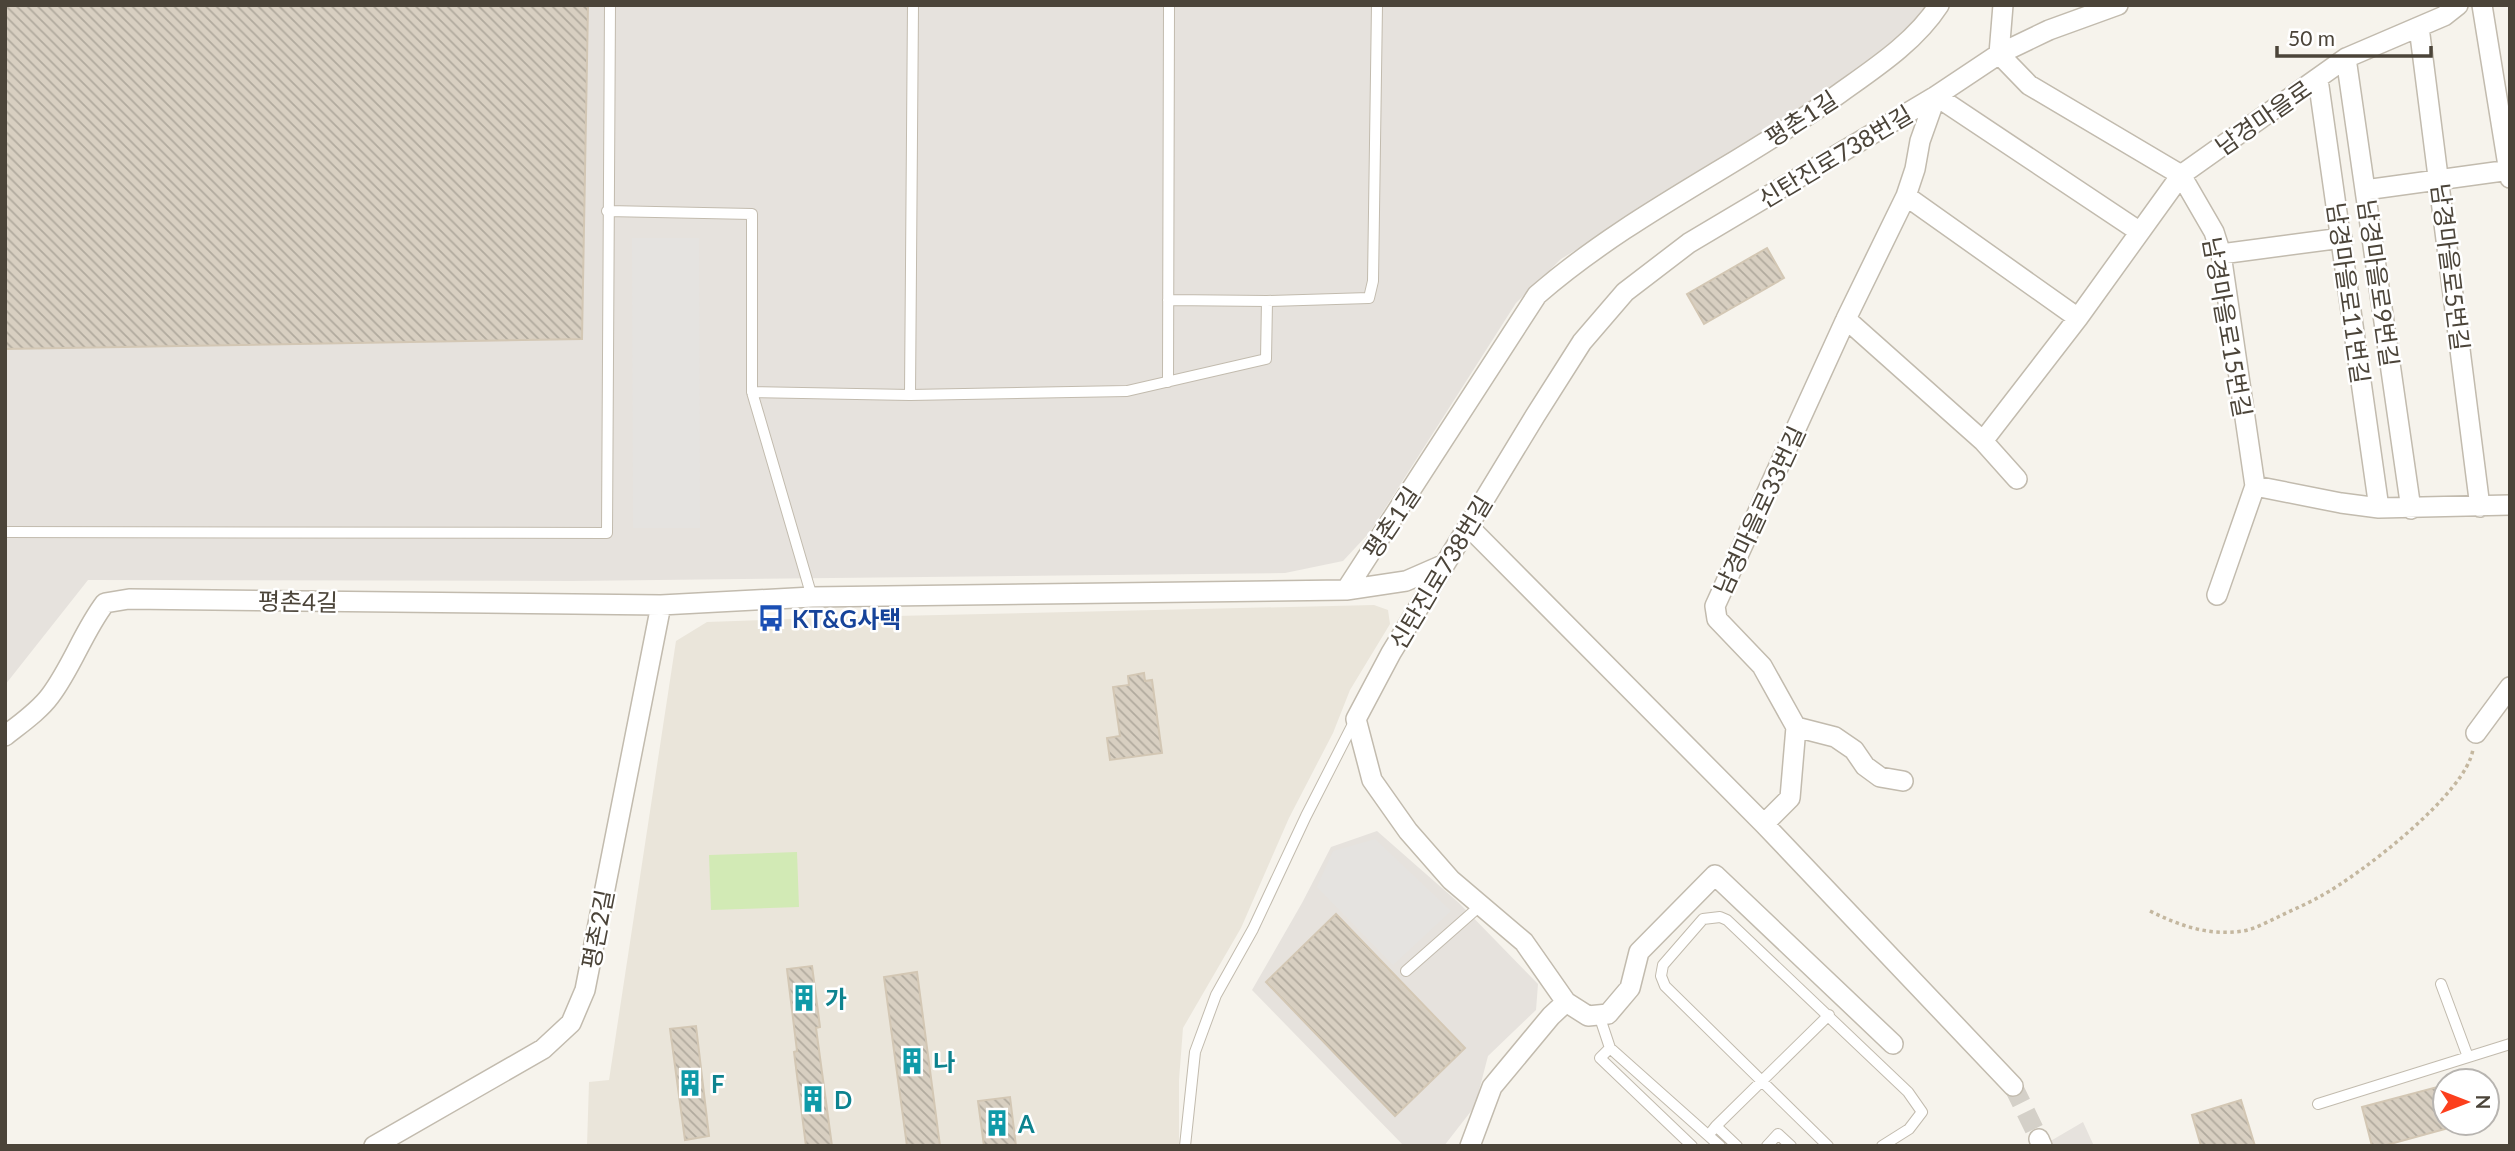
<svg xmlns="http://www.w3.org/2000/svg" width="2515" height="1151" font-family="Lato,'Noto Sans KR',sans-serif">
  <defs>
    <pattern id="building-back-hatch" width="6" height="6" patternUnits="userSpaceOnUse" patternTransform="scale(1.75)"><rect width="6" height="6" fill="#d8cfc1"/><path d="M-1 5l2 2M0 0l6 6M5-1l2 2" fill="none" stroke="#b1aa9e"/></pattern>
  </defs>
  <rect width="100%" height="100%" fill="#f6f3ec"/>
  <path fill="#eae5da" d="M1374 605 1388 610 1390 624 1350 690 1333 733 1289 818 1241 928 1183 1028 1179 1080V1146H587L589 1082 609 1080 676 641 707 622 850 617Z"/>
  <path fill="#e6e2dd" d="M5 5H1935L1860 74 1561 259 1516 303 1370 532 1343 561 1285 573 572 581 88 580 5 685Z
    M1377 831 1459 903 1538 984 1536 1010 1488 1056 1475 1106 1444 1146 1403 1145 1252 990 1302 903 1331 847Z
    M2083 1122 2094 1146H2042Z"/>
  <path fill="#d2eab5" d="M797 852 799 907 711 910 709 855Z"/>
  <path fill="#e5e3e0" d="M632 238H699L700 528H633Z
    M1375 839 1451 911 1393 965 1317 887 1333 851Z"/>
  <path fill="url(#building-back-hatch)" stroke="#d3c7b4" stroke-width="2" d="M5 5H588L582 339 5 349Z
    M1767 248 1784 278 1704 324 1687 294Z
    M1144 673 1145 681 1152 680 1162 753 1110 760 1107 738 1120 736 1113 687 1129 685 1128 676Z
    M1336 914 1465 1048 1395 1116 1266 982Z
    M812 966 820 1027 816 1028 832 1146H806L794 1052 797 1051 787 969Z
    M917 972 940 1146H907L884 977Z
    M696 1026 709 1136 685 1140 670 1029Z
    M2445 1085V1129L2383 1146H2372L2362 1107Z
    M1010 1097 1016 1146H984L978 1101Z
    M2241 1100 2255 1146H2201L2192 1115Z"/>
  <g fill="none" stroke-linecap="round" stroke-linejoin="round">
    <path stroke="#d4d0c8" stroke-width="19" stroke-dasharray="19 10" stroke-linecap="butt" d="M2013 1086 2039 1139"/>
    <defs>
      <path id="service" d="M607 211 752 214V392L910 395 1127 391 1266 359 1267 301 1369 298 1373 281 1377 5
        M1168 300 1267 301
        M1168 382 1169 5
        M752 392 812 597
        M910 395 913 5
        M5 532 607 533 610 5
        M1406 971 1481 905
        M2441 984 2468 1057
        M1599 1015 1610 1048 1720 1146
        M1610 1048 1600 1058 1692 1146
        M2318 1104 2510 1044
        M1716 1126 1829 1015
        M1712 1131 1716 1126 1737 1146
        M1185 1146 1195 1052 1216 995 1253 929 1306 816 1354 722
        M1767 1146 1778 1134 1791 1146
        M1828 1146 1665 986 1661 976 1663 965 1703 919 1720 917 1727 920 1908 1092 1922 1112 1909 1129 1882 1146"/>
      <path id="minor" d="M2003 5 1999 54 2029 85 2181 175 2214 232 2221 254 2255 486 2217 595
        M2482 5 2510 178
        M2419 27 2480 507
        M2346 58 2411 509
        M2318 79 2379 508
        M2365 190 2510 170
        M1906 196 2078 318
        M2221 254 2342 238
        M1846 319 1983 441 2017 479
        M1983 441 2078 318 2181 175 2346 58 2444 16 2458 5
        M2255 486 2341 503 2379 508 2510 505
        M1469 527 1764 824 2013 1086
        M1346 590 1406 581 1445 564
        M1796 727 1835 737 1854 750 1865 766 1880 777 1903 781
        M2476 733 2510 687
        M5 736C20 724 39 711 50 696 72 667 83 632 105 603L129 599 661 605 812 597 1346 590 1537 295C1629 215 1741 164 1840 93 1875 68 1915 42 1939 5
        M1764 824 1790 798 1796 727 1762 666 1717 619 1715 606 1846 319 1906 196 1915 169 1920 141 1936 96 2140 232
        M1566 1002 1588 1016 1608 1014 1630 988 1639 952 1715 875 1893 1044
        M2039 1139 2042 1146
        M374 1146 543 1049 571 1023 585 990 661 605
        M1470 1146 1492 1087 1551 1016 1566 1002 1524 942 1451 880 1408 831 1372 780 1356 719 1391 653 1535 416 1582 342 1625 292 1689 243 1936 96 1999 54 2049 30 2118 5"/>
    </defs>
    <use href="#service" stroke="#c2bbae" stroke-width="12"/>
    <use href="#minor" stroke="#c2bbae" stroke-width="22"/>
    <path stroke="#c4b79f" stroke-width="3.5" stroke-dasharray="3.5 3.5" stroke-linecap="butt" d="M2150 911C2180 926 2209 936 2243 931 2255 929 2267 922 2278 917 2292 910 2307 904 2321 896 2361 874 2467 793 2473 749"/>
    <use href="#service" stroke="#fff" stroke-width="10"/>
    <use href="#minor" stroke="#fff" stroke-width="19"/>
  </g>
  <defs>
    <symbol id="bus-bare" viewBox="-9 -9 18 18"><path d="M-5-6H5V4H4V6H2V4H-2V6H-4V4H-5ZM-3.5-4V0h7V-4ZM-3.5 1.2v1.5H-2V1.2ZM2 1.2v1.5H3.5V1.2Z" fill="#1a4fb4" stroke="#fff" stroke-width="2.5" paint-order="stroke"/></symbol>
    <symbol id="building-bare" viewBox="-9 -9 18 18"><path d="M-4-6H4V6H1V3H-1V6H-4ZM-2.5-4.3h1.7v1.8h-1.7ZM.8-4.3h1.7v1.8H.8ZM-2.5-1h1.7V.8h-1.7ZM.8-1h1.7V.8H.8Z" fill="#0f9aa8" stroke="#fff" stroke-width="2.5" paint-order="stroke"/></symbol>
  </defs>
  <g fill-rule="evenodd">
    <use href="#bus-bare" x="752" y="599" width="38" height="38"/>
    <use href="#building-bare" x="785" y="979" width="38" height="38"/>
    <use href="#building-bare" x="893" y="1042" width="38" height="38"/>
    <use href="#building-bare" x="671" y="1064" width="38" height="38"/>
    <use href="#building-bare" x="794" y="1080" width="38" height="38"/>
    <use href="#building-bare" x="978" y="1104" width="38" height="38"/>
  </g>
  <g text-anchor="middle" dominant-baseline="central" stroke-width="5" stroke-linejoin="round" paint-order="stroke">
    <g font-size="24" fill="#4b4439" stroke="#fff">
      <text transform="translate(2263 117) rotate(-35)">남경마을로</text>
      <text transform="translate(1801 118) rotate(-33)">평촌1길</text>
      <text transform="translate(1835 156) rotate(-31)">신탄진로738번길</text>
      <text transform="translate(2451 267) rotate(83)">남경마을로5번길</text>
      <text transform="translate(2379 283) rotate(82)">남경마을로9번길</text>
      <text transform="translate(2349 293) rotate(82)">남경마을로11번길</text>
      <text transform="translate(2228 327) rotate(80)">남경마을로15번길</text>
      <text transform="translate(1759 510) rotate(-65)">남경마을로33번길</text>
      <text transform="translate(1391 522) rotate(-56)">평촌1길</text>
      <text transform="translate(1440 572) rotate(-59)">신탄진로738번길</text>
      <text transform="translate(298 601) rotate(1)">평촌4길</text>
      <text transform="translate(597 929) rotate(-79)">평촌2길</text>
    </g>
    <g font-size="24" font-weight="bold" fill="#164399" stroke="#fff" text-anchor="start">
      <text x="792" y="618">KT&amp;G사택</text>
    </g>
    <g font-size="24" font-weight="bold" fill="#0d838f" stroke="#fff" text-anchor="start">
      <text x="825" y="998">가</text>
      <text x="933" y="1061">나</text>
      <text x="711" y="1083">F</text>
      <text x="834" y="1099">D</text>
      <text x="1018" y="1123">A</text>
    </g>
  </g>
  <rect width="2515" height="1151" fill="none" stroke="#4b4439" stroke-width="14"/>
  <g transform="translate(2466 1102) rotate(90)"><circle r="33" fill="#ffffff" stroke="#b7b4b0" stroke-width="2"/>
  <path d="M0-5L12 26L0 18L-12 26Z" fill="#fc3f1d"/>
  <text y="-10" font-size="19" font-weight="bold" text-anchor="middle" fill="#4b4439">N</text>
  </g>
  <path d="M2277 46v10h154v-10" fill="none" stroke="#4b4439" stroke-width="3.5"/>
  <text x="2288" y="46" font-size="21" fill="#4b4439" stroke="#ffffff" stroke-width="5" paint-order="stroke">50 m</text>
</svg>
